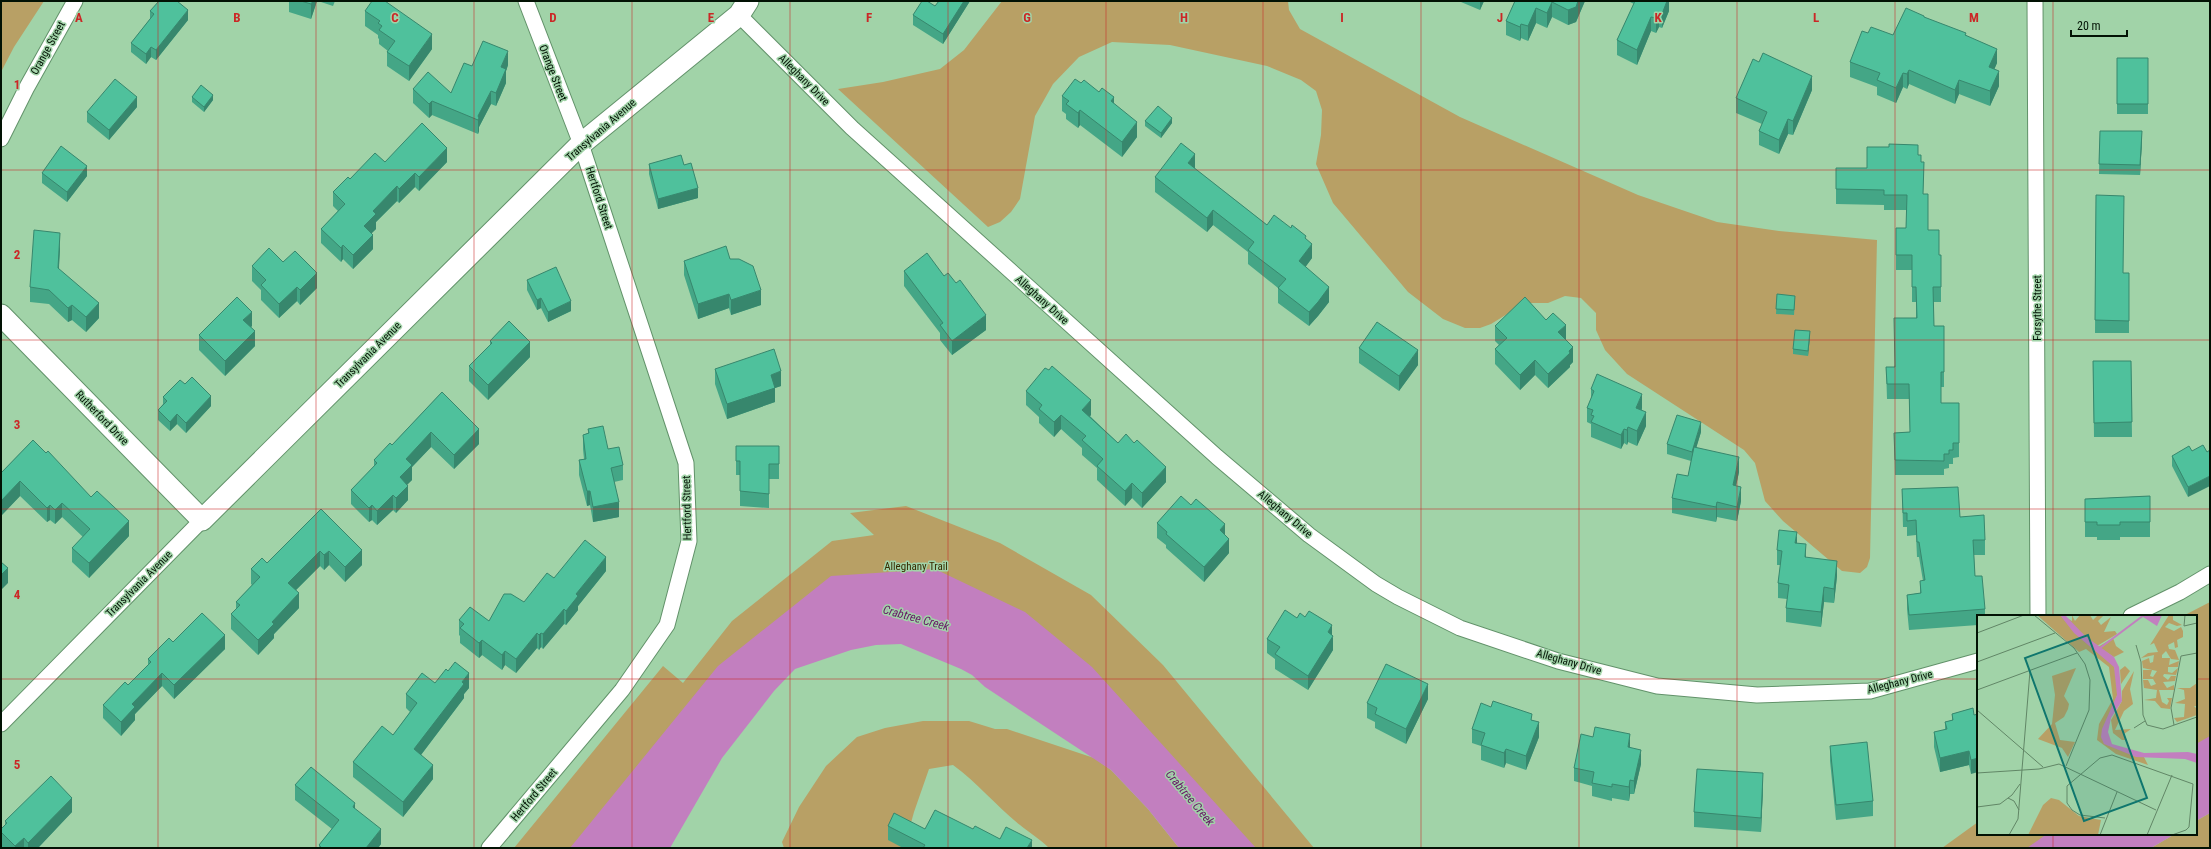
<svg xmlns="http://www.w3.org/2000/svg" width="2211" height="849" font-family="'Roboto Condensed',sans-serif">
  <rect width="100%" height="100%" fill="#a1d3a8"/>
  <path fill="#b8a065" d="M1 1H44L14 47 1 72Z
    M1002 1H1288L1289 10 1300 29 1460 117 1638 195 1717 222 1779 231 1877 240 1870 558 1867 567 1860 573 1842 571 1783 521 1765 501 1755 463 1744 450 1627 374 1605 350 1596 330V313L1581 298 1565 296 1548 303H1525L1491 324 1480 328H1465L1443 319 1408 292 1333 203 1316 164 1321 135 1322 110 1316 91 1301 80 1267 66 1170 45 1112 42 1079 57 1053 84 1035 116 1020 199 1011 212 1000 222 988 227 838 89 883 82 940 69 964 50Z
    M906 506 1000 543 1091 595 1163 665 1314 848H1204L1099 728 879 611 770 663 632 848H514L663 666 683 683 732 621 832 541 874 535 850 513Z
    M2210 602V773L2196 780V616H2183Z
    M923 721H969L995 729H1007L1094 758 1111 770 1148 809 1179 848H1049C1040 839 1030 833 1020 825 996 806 979 784 953 765L929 769 914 812 904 848H784L782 842 799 807 826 766 857 737 885 728Z
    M2210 813V848H2151L2175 834H2196V821Z
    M1978 822V834H2098L2077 848H1942Z"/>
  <path fill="#c27fbf" d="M935 569 1025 612 1092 667 1256 848H1179L1148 809 1111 770 985 687 972 675 961 669 901 644 876 645 851 650 795 669 774 691 722 758 670 848H570L718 666 831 576Z
    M2210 736V813L2196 821V744Z
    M2047 834H2175L2151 848H2027Z"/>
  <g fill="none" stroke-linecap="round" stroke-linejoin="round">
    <defs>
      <path id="street" d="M2035 1 2038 616
        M739 15 852 128 1217 457 1309 535 1376 584 1398 597 1460 628 1558 661 1657 686 1757 695 1870 691 1978 661
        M1 139 27 87 75 1
        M2131 616 2180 592 2210 574
        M1 724 202 520
        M489 848 622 690 667 625 689 541 686 463 581 144 526 1"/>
      <path id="secondary" d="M1 315 202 520 581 144 739 15 748 1"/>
    </defs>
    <use href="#street" stroke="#62926a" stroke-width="17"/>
    <use href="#secondary" stroke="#62926a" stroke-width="23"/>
    <use href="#street" stroke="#fff" stroke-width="15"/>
    <use href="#secondary" stroke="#fff" stroke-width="21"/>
  </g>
  <path fill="#44a686" d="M289 1H317L311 19 289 12Z
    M318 1H335L333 6Z
    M939 1H970L943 44 913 25V15L935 6Z
    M1461 1H1484L1480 10 1461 2Z
    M1515 1H1585L1576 22 1568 25 1552 17 1547 28 1536 23 1528 41 1521 38 1520 41 1506 35V21Z
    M1628 1H1669V11L1662 28 1659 27 1656 33 1651 31 1637 65 1617 55V40L1634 4Z
    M2111 1H2141V2Z
    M150 11 188 20 156 60 151 57 146 64 131 52V43L150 19Z
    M365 11 432 49 409 81 387 66V52L388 51 379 44V39L378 38V35L365 26Z
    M1924 18 1966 35 1997 63 1994 69 1999 86 1990 106 1959 94 1955 104 1909 84 1907 89 1903 87 1896 103 1877 95V87L1850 77V62L1868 33 1893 35Z
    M2117 58H2148V114H2117Z
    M508 65 506 71V83L496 106 491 104 479 127V131L478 134 432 115 429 118 413 103V89L451 93 472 66Z
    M1081 83 1114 104 1137 137 1122 157 1080 125 1078 128 1066 119V114L1062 111V96Z
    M1812 90 1793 135 1788 134 1779 154 1759 145V131L1762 124 1736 113V98Z
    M192 97 213 100 204 112 192 102Z
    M137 107 109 140 87 122V112Z
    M1145 121 1172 123 1161 138 1145 126Z
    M2100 131 2142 141 2140 175 2099 174Z
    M1918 155 1921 162H1924L1923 194 1928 230 1939 255H1941V302H1933L1934 326H1944V387H1941V403H1959V457L1953 458V464H1949V468L1944 469V475H1895L1894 433 1910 432 1909 399H1887L1886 367H1894L1916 318V302H1912V270H1896V228H1906L1907 210H1884V205L1836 204V168H1867Z
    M385 162H447L419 191 415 187 399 203 397 201 376 222V229L371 233 373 249 353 269 343 259 341 262 321 243V229L338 211 333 206V192L350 179Z
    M649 164 684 165 698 198 658 209 649 174Z
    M1195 169 1267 225 1306 239 1312 258 1305 267 1329 302 1318 316 1309 326 1278 303V288L1248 264V252L1213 225 1207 232 1155 192V177Z
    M42 173 87 176 67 202 42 183Z
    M2096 195 2123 273H2129V333H2095Z
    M60 247 59 269 99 318 86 332 72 320 68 322 49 304 30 302V287Z
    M730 259 761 305 731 315 729 308 698 319 684 275V261Z
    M283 262 317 288 300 305 297 301 279 318 261 300V290L252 281V266Z
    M904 271 986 330 952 355 940 340V333L904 286Z
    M527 280 571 311 548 322 541 308 537 310 527 290Z
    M1777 294 1795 301 1794 315 1776 314Z
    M252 326 251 327 255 346 225 376 199 350V335Z
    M1495 326 1566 340 1573 362 1570 365V367L1548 388 1535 375 1520 390 1495 364V349L1499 345 1495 341Z
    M1810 336 1808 356 1793 354V349Z
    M490 341 530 357 488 400 469 381V366L490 345Z
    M1359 348 1418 365 1399 391 1359 363Z
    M2093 361H2131L2132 437H2094Z
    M715 369 781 386 775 388V402L727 419 715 384Z
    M185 384 211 406 186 433 177 424 170 431 158 420V410L163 404V397Z
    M1591 389 1642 408V410L1646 426 1637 446 1628 442 1627 445 1624 443 1621 449 1591 437V424L1587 422V408L1591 399Z
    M1026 391 1091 415 1090 416 1118 443 1166 482 1142 508 1132 498 1125 506 1097 480V468L1082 455V448L1061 429 1054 437 1039 423V417L1026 405Z
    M442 392 479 444 454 469 431 447 412 467V480L407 484 408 500 396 513 393 510 377 525 372 520 369 522 351 504V490L374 467V460L392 445Z
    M588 429 623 465V480L614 482 619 517 593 522 590 505 587 506 579 475V460L584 459 583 449V435L588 433Z
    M1701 432 1696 448 1739 472 1736 486 1741 501 1737 521 1717 517 1716 522 1672 513V498L1688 476 1691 461 1667 454V444Z
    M33 440 129 536 89 578 72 562V548L83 537 62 517 55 524 50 520 47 522 20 496 1 516V473Z
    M736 446H779V479H769V508L740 506V475H736Z
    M2192 451 2188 497 2172 466V456Z
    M1902 489 1960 517 1985 540V555H1974L1975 576 1985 609V616H1978V625L1909 630 1907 609V595L1920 593V581H1923L1919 557H1917L1916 535 1907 536V527H1903Z
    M2150 496V537H2120V540H2097V537H2085V499Z
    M321 509 362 565 345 582 329 565 324 570 320 566 296 590 299 608 274 634V638L258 655 231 629V614L236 609V602L252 585 251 584V569L267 563Z
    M1157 523 1225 535 1229 553 1204 582 1166 548V545L1157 538Z
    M1797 543 1806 558 1837 576 1834 603 1824 602 1821 627 1786 622V608L1787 599 1778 598V583L1781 565H1777V550Z
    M606 571 578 606V610L566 625 564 624 543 649 541 647 539 650 537 648 516 673 505 665 502 670 482 655 479 658 460 643V636L459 635V620L489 621 524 602 554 578Z
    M1297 618 1332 635 1333 650 1308 690 1275 669V659L1267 653V639Z
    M173 642 225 649 174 699 162 686 135 714V720L121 736 103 718V705L128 685 148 665V659Z
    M435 683 469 688 464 694V698L421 755 433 779 403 817 353 777V762L393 735 410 712 406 708V694Z
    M1428 699 1406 744 1375 728V722L1367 718V703Z
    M1973 708 1971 774 1969 765 1940 772 1934 747V732L1945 730V722L1952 720V714Z
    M1532 720 1539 737 1526 770 1506 763 1504 768 1481 760V746L1472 743V729Z
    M1830 746 1873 801V816L1836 820 1830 761Z
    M1630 747 1641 764 1634 794H1630L1629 801 1612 798V801L1592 796V786L1574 781V768Z
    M295 785 355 809 381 844 378 848H319V845L332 829 295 800Z
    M1763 788 1761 832 1694 827V812Z
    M72 812 38 848H3L1 846V829L5 825V821Z
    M888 826 925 829H973L1000 839 1032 848H903L888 840Z"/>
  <path fill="#37876d" d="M313 1H317L311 19V4Z
    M964 1H970L943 44V34Z
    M1480 1H1484L1480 10Z
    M1578 1H1585L1576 22 1568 25V10Z
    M1667 1H1669V11L1662 28V14Z
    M1552 2V17L1547 28V13Z
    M1536 8V23L1528 41V26Z
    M188 10V20L156 60V50Z
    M1659 13V27L1656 33V18Z
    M1651 17V31L1637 65V50Z
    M1521 24V38L1520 41V27Z
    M432 34V49L409 81V66Z
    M151 47V57L146 64V54Z
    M1997 49V63L1989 82V67Z
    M508 51V65L506 71V83L496 106V93L501 67Z
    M1909 70V84L1907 89V74Z
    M1999 71V86L1990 106V91Z
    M1903 73V87L1896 103V88Z
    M1812 76V90L1793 135V121Z
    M1959 80V94L1955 104V90Z
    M491 91V104L479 127V131L478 134V116Z
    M213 95V100L204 112V107Z
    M137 97V107L109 140V130Z
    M1114 97V111L1111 101Z
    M432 101V115L429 118V104Z
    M1080 110V125L1078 128V113Z
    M1172 118V123L1161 138V133Z
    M1788 119V134L1779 154V140Z
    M1137 122V137L1122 157V142Z
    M2142 131V141L2140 175V165Z
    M447 148V162L419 191V177Z
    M1195 154V169L1188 163Z
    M87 166V176L67 202V192Z
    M415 173V187L399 203V189Z
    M397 186V201L376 222V229L364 241V226L373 211Z
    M698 188V198L658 209V199Z
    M1213 210V225L1207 232V218Z
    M60 233V247L58 282V268Z
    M373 235V249L353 269V255Z
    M1312 244V258L1299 276V261Z
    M343 245V259L341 262V248Z
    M317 273V288L300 305V290Z
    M297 287V301L279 318V304Z
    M1329 287V302L1318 316 1309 326V312Z
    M761 290V305L731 315V300Z
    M729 294V308L698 319V304Z
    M541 298V308L537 310V300Z
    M571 301V311L548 322V312Z
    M99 303V318L86 332V317Z
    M72 305V320L68 322V308Z
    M252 312V326L243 335V320Z
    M986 315V330L952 355V341Z
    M1566 325V340L1558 332Z
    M255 331V346L225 376V361Z
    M1810 331V336L1808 356V351Z
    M530 342V357L488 400V385Z
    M1573 347V362L1570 365V367L1548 388V374Z
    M1418 350V365L1399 391V376Z
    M1535 360V375L1520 390V375Z
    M781 371V386L775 388V402L727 419V404L771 375Z
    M1642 394V408L1636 422V408Z
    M211 396V406L186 433V423Z
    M1091 400V415L1082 425V410Z
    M1646 412V426L1637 446V431Z
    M177 414V424L170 431V422Z
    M1061 415V429L1054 437V422Z
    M1701 422V432L1692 462V452Z
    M1628 427V442L1627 445V430Z
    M479 429V444L454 469V455Z
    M1624 429V443L1621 449V435Z
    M431 432V447L412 467V480L400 492V477L406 459Z
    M1739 457V472L1733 500V485Z
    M1166 467V482L1142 508V493Z
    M2210 476V486L2188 497V487Z
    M20 481V496L1 516V501Z
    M1132 483V498L1125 506V491Z
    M408 486V500L396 513V498Z
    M1741 487V501L1737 521V507Z
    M587 491H590V505L587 506Z
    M393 495V510L377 525V511Z
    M619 502V517L593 522V507Z
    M1717 502V517L1716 522V507Z
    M62 503V517L55 524V510Z
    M50 505V520L47 522V508Z
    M372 505V520L369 522V508Z
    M129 521V536L89 578V563Z
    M1225 524V539L1220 530Z
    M1797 532V547L1795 543Z
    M1229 539V553L1204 582V567Z
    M1806 544V559L1805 557Z
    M362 550V565L345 582V567Z
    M320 551V566L288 598V583Z
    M329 551V565L324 570V555Z
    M606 557V571L578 606V610L566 625V611L576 594Z
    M1837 561V576L1834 603V589Z
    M8 568V583L1 590V575Z
    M1824 587V602L1821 627V612Z
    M299 593V608L274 634V638L258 655V640L272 622Z
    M564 609V624L543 649V634Z
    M1332 625V638L1333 636V650L1308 690V676L1328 632Z
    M537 633V648L516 673V659Z
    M541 633V647L539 650V635Z
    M225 635V649L174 699V685Z
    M482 640V655L479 658V643Z
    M505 651V665L502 670V655Z
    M162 673V686L135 714V720L121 736V722L132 704Z
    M469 673V688L464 694V698L414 764V749L462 682Z
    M1428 684V699L1406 744V729Z
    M1539 722V737L1526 770V756Z
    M1630 734V748L1628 747Z
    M1506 749V763L1504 768V753Z
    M1641 750V764L1634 794V781Z
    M1969 751V765L1940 772V758Z
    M1978 758V772L1971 774V760Z
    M433 765V779L403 817V802Z
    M1763 773V788L1761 832V818Z
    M1630 780V794L1629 801V787Z
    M72 798V812L38 848H28V843Z
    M355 803V818L353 807Z
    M381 829V844L378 848H366Z
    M24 838V848H15V846Z
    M1032 840V848H1027Z"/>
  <path fill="#4fc19c" stroke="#37876d" d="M159 1H177L188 10 156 50 151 47 146 54 131 43 154 14 150 11Z
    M301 1H313L311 4Z
    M372 1H385L432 34 409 66 387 52 395 41 379 30 382 26 378 23 380 21 365 11Z
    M922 1H927L935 6 939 1H964L943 34 913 15Z
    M1515 1H1578L1576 7 1568 10 1552 2 1547 13 1536 8 1528 26 1521 24 1520 27 1506 21Z
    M1635 1H1667L1662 14 1659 13 1656 18 1651 17 1637 50 1617 40Z
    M1906 8 1924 16V17L1966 33 1965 35 1997 49 1989 67 1999 71 1990 91 1959 80 1955 90 1909 70 1907 74 1903 73 1896 88 1877 80 1880 73 1850 62 1862 31 1868 33 1871 27 1893 35Z
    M483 41 508 51 501 67 506 69 496 93 491 91 478 116 479 118 478 120 432 101 429 104 413 89 428 72 451 93 464 63 472 66Z
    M1763 53 1812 76 1793 121 1788 119 1779 140 1759 131 1767 112 1736 98 1753 59 1759 62Z
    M2117 58H2148V104H2117Z
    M115 79 137 97 109 130 87 112Z
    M1075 79 1081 83 1084 80 1099 92 1102 88 1114 97 1111 101 1137 122 1122 142 1080 110 1078 113 1066 104 1069 101 1062 96Z
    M201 85 213 95 204 107 192 97Z
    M1158 106 1172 118 1161 133 1145 121Z
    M422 123 447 148 419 177 415 173 399 189 397 186 373 211 376 214 364 226 373 235 353 255 343 245 341 248 321 229 345 204 333 192 348 177 350 179 375 153 385 162Z
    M2100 131H2142L2140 165 2099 164Z
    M1181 143 1195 154 1188 163 1267 225 1274 215 1291 228 1292 225 1306 236 1305 238 1312 244 1299 261 1329 287 1318 302 1309 312 1278 288 1286 279 1248 250 1254 242 1213 210 1207 218 1155 177Z
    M1889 144 1918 145V155H1921V162H1924L1923 194H1928V230H1939V255H1941V287H1933L1934 326H1944V372H1941V403H1959V443H1953V450H1949V454H1944V461L1895 460 1894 433 1910 432 1909 384H1887L1886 367H1895L1894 318H1917L1916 287H1912V255H1896V228H1906L1907 195H1884V190L1836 189V168H1867V147H1889Z
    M61 146 87 166 67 192 42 173Z
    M681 155 684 165 691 163 698 188 658 199 649 164Z
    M2096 195 2124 196 2123 273H2129V321L2095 320Z
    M34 230 60 233 58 268 99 303 86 317 72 305 68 308 49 290 30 287Z
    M726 246 730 259H739L753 266 761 290 731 300 729 294 698 304 684 261Z
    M269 248 283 262 295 251 317 273 300 290 297 287 279 304 261 285 266 280 252 266Z
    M927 253 944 276 948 273 956 283 960 280 986 315 952 341 940 325 943 323 904 271Z
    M556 267 571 301 548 312 541 298 537 300 527 280Z
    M1777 294 1795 296 1794 310 1776 309Z
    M237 297 252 312 243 320 255 331 225 361 199 335Z
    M1525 297 1546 320 1553 313 1566 325 1558 332 1573 347 1569 351 1570 353 1548 374 1535 360 1520 375 1495 349 1507 338 1495 326Z
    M509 321 530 342 488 385 469 366 492 343 490 341Z
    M1377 322 1418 350 1399 376 1359 348Z
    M1795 330 1810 331 1808 351 1793 349Z
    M774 349 781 371 771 375 775 388 727 404 715 369Z
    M2093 361H2131L2132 422 2094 423Z
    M1052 366 1091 400 1082 410 1118 443 1126 434 1134 443 1137 440 1166 467 1142 493 1132 483 1125 491 1097 466 1103 459 1082 440 1086 436 1061 415 1054 422 1039 409 1042 405 1026 391 1045 368 1049 370Z
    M1597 374 1642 394 1636 408 1646 412 1637 431 1628 427 1627 430 1624 429 1621 435 1591 422 1594 416 1591 415 1593 410 1587 408 1594 391 1591 389Z
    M192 377 211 396 186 423 177 414 170 422 158 410 167 401 163 397 180 380 185 384Z
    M442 392 479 429 454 455 431 432 406 459 412 465 400 477 408 486 396 498 393 495 377 511 372 505 369 508 351 490 377 463 374 460 390 443 392 445Z
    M1677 415 1701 422 1692 452 1667 444Z
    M603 426 608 449 619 447 623 465 611 468 619 502 593 507 590 491H587L579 460 586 459 583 435 589 433 588 429Z
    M33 440 46 453 48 451 91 497 97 491 129 521 89 563 72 548 90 529 62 503 55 510 50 505 47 508 20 481 1 501V473Z
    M2203 445 2207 452 2210 450V476L2188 487 2172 456 2189 446 2192 451Z
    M736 446H779V464H769V494L740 491V461H736Z
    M1694 447 1739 457 1733 485 1741 487 1737 507 1717 502 1716 507 1672 498 1677 474 1688 476Z
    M1958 487 1960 517 1984 515 1985 540H1973L1975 576H1982L1985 609 1909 615 1907 595 1921 593 1920 581 1925 580 1919 542H1917L1916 520 1907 521V513H1903L1902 489Z
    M1181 496 1191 505 1196 499 1225 524 1220 530 1229 539 1204 567 1166 534 1167 532 1157 523Z
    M2150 496V522H2120V525H2097V522H2085V499Z
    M321 509 362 550 345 567 329 551 324 555 320 551 288 583 299 593 272 622 274 624 258 640 231 614 240 605 236 602 260 577 251 569 262 558 267 563Z
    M1779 530 1797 532 1795 543 1806 544 1805 557 1837 561 1834 589 1824 587 1821 612 1786 608 1789 585 1778 583 1782 551 1777 550Z
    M585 540 606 557 576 594 578 596 566 611 564 609 543 634 541 633 539 635 537 633 516 659 505 651 502 655 482 640 479 643 460 628 464 624 459 620 470 607 489 621 504 594H511L524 602 547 573 554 578Z
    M1 562 8 568 1 575Z
    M1285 610 1297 618 1300 613 1305 617 1309 611 1332 625 1328 632 1333 636 1308 676 1275 654 1280 647 1267 639Z
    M202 613 225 635 174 685 162 673 132 704 135 707 121 722 103 705 125 682 128 685 151 662 148 659 169 638 173 642Z
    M455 662 469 673 462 682 464 684 414 749 433 765 403 802 353 762 382 726 393 735 417 703 406 694 422 673 435 683 446 669 448 671Z
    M1386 664 1428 684 1406 729 1375 714 1377 708 1367 703Z
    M1493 701 1532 714 1531 720 1539 722 1526 756 1506 749 1504 753 1481 745 1485 733 1472 729 1481 703 1491 707Z
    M1973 708 1974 715 1978 714V758L1971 760 1969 751 1940 758 1934 732 1947 729 1945 722 1953 720 1952 714Z
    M1595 727 1630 734 1628 747 1641 750 1634 781 1630 780 1629 787 1612 784V787L1592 783 1594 772 1574 768 1581 734 1593 737Z
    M1867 742 1873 801 1836 805 1830 746Z
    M311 767 355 803 353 807 381 829 366 848H322L319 845 339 820 295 785Z
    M1697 769 1763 773 1761 818 1694 812Z
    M51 776 72 798 28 843 24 838 15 846 1 832V829L7 823 5 821Z
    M935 810 973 829 975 826 1000 839 1006 827 1032 840 1027 848H923L925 845 888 826 894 813 925 829Z"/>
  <path fill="none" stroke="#cb2726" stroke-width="1" stroke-opacity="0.55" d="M158 1V848M316 1V848M474 1V848M632 1V848M790 1V848M948 1V848M1106 1V848M1263 1V848M1421 1V848M1579 1V848M1737 1V848M1895 1V848M2053 1V616M1 170H2210M1 340H2210M1 509H2210M1 679H1978M2196 679H2210M2053 834V848"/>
  <g text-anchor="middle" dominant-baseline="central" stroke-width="3" stroke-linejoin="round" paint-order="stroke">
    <g font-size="11" fill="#021204" stroke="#a1d3a8">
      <text transform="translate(48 48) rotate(-61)">Orange Street</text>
      <text transform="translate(553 73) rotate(69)">Orange Street</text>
      <text transform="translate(804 80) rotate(45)">Alleghany Drive</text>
      <text transform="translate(601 130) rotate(-41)">Transylvania Avenue</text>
      <text transform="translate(599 198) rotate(72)">Hertford Street</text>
      <text transform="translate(1042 300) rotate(42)">Alleghany Drive</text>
      <text transform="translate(2037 308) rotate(-90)">Forsythe Street</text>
      <text transform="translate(368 355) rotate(-45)">Transylvania Avenue</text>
      <text transform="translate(102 418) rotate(46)">Rutherford Drive</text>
      <text transform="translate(687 508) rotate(-91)">Hertford Street</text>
      <text transform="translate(1285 514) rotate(40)">Alleghany Drive</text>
      <text transform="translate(139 584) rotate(-45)">Transylvania Avenue</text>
      <text transform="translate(1569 662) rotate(16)">Alleghany Drive</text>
      <text transform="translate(1900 682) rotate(-14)">Alleghany Drive</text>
      <text transform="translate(534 795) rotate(-50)">Hertford Street</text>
    </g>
    <g font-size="11" fill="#382a00" stroke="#a1d3a8">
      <text x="916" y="566">Alleghany Trail</text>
    </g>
    <g font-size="12" font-style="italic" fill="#671566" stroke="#a1d3a8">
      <text transform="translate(916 618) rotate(15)">Crabtree Creek</text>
      <text transform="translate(1190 798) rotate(50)">Crabtree Creek</text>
    </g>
  </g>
  <g transform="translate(1977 615)">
    <rect width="220" height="220" fill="#a1d3a8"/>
    <path d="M60 0H85L93 11 136 46 142 75 131 105 129 124 136 131 166 140 171 150 139 139 120 125 122 109 136 84 132 52 109 34 102 37ZM95 0 98 6 103 0H113L116 5 121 0H127L121 6 124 10 134 2 127 17 138 16 140 19 120 31 95 10 90 3 95 6ZM192 0H196V5L205 10 200 11 192 8 188 12 197 16 204 12 206 16V22L200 25 201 32 198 33 197 27 191 30 192 34 198 35 202 45 194 44 189 36 185 40V43H193L192 50 202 46 201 52H191V57L195 58 201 53 199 60 187 59 186 61 191 65 194 61H199L198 66 186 67 190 73 197 70V75H182L185 87 190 90 192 86 190 83H195L193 94 184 93 178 86 167 85 179 83 180 75 167 73 166 65H171L174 71 179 69 176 64H166V55H175L173 61 176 62 180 56 166 53 165 46 172 43 173 48 176 47 177 40 164 43 171 38 181 37 177 28 173 30ZM136 23 139 31 147 37 137 42 121 32ZM148 51 153 56 144 69 143 55ZM99 53 87 81 92 89 91 94 87 102 78 108 83 125 98 127 91 142 85 133 61 124 75 109 78 80 75 61ZM157 56 153 74 156 89 147 96 138 115 154 114 147 119 149 125H145L136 118 134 105 145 86V76ZM220 68V91H217L220 94V100L200 107 197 103 207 102 208 89 198 88 208 84 207 75 200 73H213ZM74 183 82 185 102 201 124 205 121 220H51L66 190Z" fill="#b8a065"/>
    <path d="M83 0H88L108 21 137 42 142 52 145 86 134 103 131 117 135 129 167 138 211 137 220 139V148L208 144 159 142 127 129 124 122 125 114 140 80 137 52 97 18ZM163 0H185L180 11Z" fill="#c27fbf"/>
    <path fill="none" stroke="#c27fbf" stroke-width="2" d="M123 33 167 0"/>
    <path fill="none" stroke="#618666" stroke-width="1" d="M57 0 97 33 108 49 113 65 112 95 89 151M208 0 207 11 220 8M0 18 47 0M159 30 164 47 166 100 170 110 186 114 220 102M0 47 78 18M0 75 100 38M0 95 66 152M197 110 194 93 204 41 220 38M157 113 168 106M0 158 62 154 82 149 179 195M31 183 37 186 42 195M0 192 23 189 35 180 43 169M128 203 103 200 95 195 90 188V171L123 143 135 140 216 169 212 212 209 215 195 220M32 220 41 204 53 56M123 220 140 177M170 220 195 160"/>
    <path fill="#0f766e" fill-opacity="0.15" stroke="#0f766e" stroke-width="2" d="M111 20 170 183 107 206 48 43Z"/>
    <rect width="220" height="220" fill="none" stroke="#021204" stroke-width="2"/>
  </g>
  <g font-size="13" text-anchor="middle" font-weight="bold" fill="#cb2726" stroke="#a1d3a8" stroke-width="3" stroke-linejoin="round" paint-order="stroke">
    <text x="79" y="22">A</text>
    <text x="237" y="22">B</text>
    <text x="395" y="22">C</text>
    <text x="553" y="22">D</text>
    <text x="711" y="22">E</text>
    <text x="869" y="22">F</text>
    <text x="1027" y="22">G</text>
    <text x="1184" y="22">H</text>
    <text x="1342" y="22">I</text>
    <text x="1500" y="22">J</text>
    <text x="1658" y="22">K</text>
    <text x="1816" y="22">L</text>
    <text x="1974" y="22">M</text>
    <text x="17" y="89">1</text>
    <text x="17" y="259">2</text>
    <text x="17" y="429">3</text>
    <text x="17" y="599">4</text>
    <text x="17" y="769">5</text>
  </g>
  <rect width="2211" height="849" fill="none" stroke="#021204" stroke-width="4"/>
  <path d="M2071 30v6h56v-6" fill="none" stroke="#021204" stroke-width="2"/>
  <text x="2077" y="30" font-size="12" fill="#021204" stroke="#a1d3a8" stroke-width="3" paint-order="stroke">20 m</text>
</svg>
